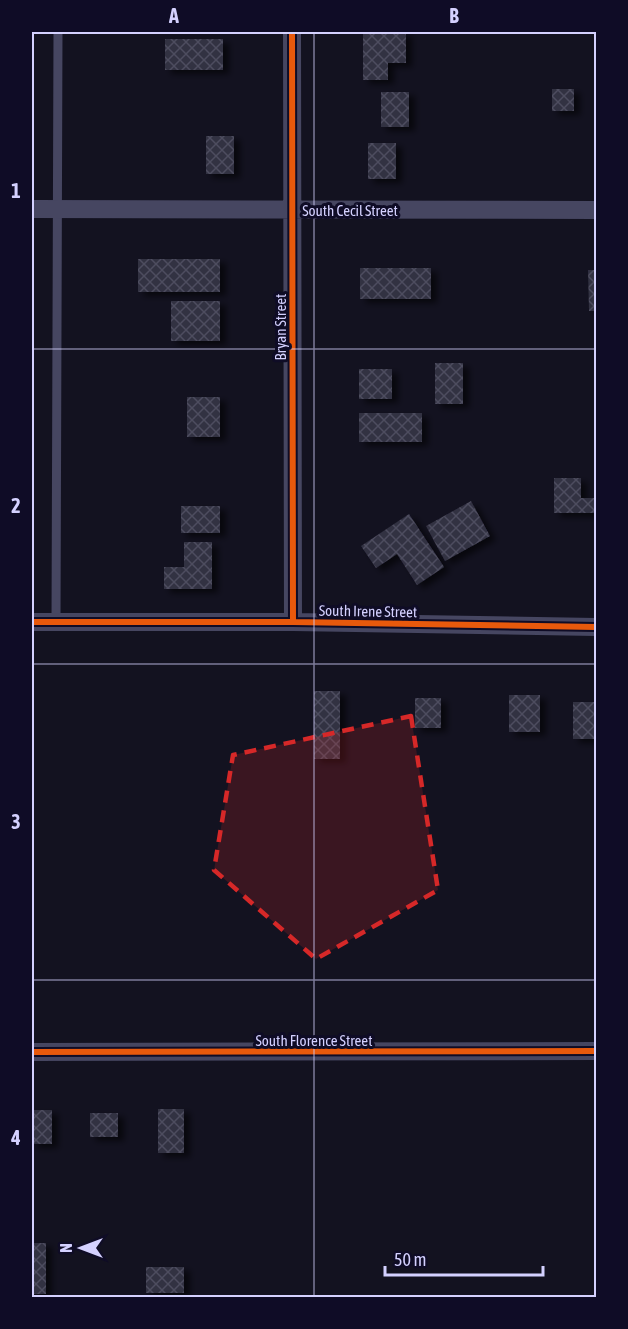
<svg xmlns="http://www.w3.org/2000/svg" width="628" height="1329" font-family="'Asap Condensed',sans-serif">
  <defs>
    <pattern id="building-cross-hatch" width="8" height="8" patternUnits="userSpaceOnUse" patternTransform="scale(1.5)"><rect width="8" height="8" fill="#313042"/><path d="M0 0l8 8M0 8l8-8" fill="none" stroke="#4e4d5e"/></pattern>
    <filter id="shadow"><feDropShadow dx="6" dy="4" stdDeviation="3" flood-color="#0009"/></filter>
  </defs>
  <rect width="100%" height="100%" fill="#131220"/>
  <path fill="url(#building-cross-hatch)" filter="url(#shadow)" d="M363 32H406V63H388V80H363Z
    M165 39H223V70H165Z
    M552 89H574V111H552Z
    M381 92H409V127H381Z
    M206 136H234V174H206Z
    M368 143H396V179H368Z
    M138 259H220V292H138Z
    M360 268H431V299H360Z
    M588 270H596V311H589Z
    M171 301H220V341H171Z
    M435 363H463V404H435Z
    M359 369H392V399H359Z
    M187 397H220V437H187Z
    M359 413H422V442H359Z
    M554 478H581V498H596V513H554Z
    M471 501 490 536 445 561 426 526Z
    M181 506H220V533H181Z
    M409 514 444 567 417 585 397 554 376 568 361 546Z
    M184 542H212V589H164V567H184Z
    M314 691H340V759H314Z
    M509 695H540V732H509Z
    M415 698H441V728H415Z
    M573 702H596V739H573Z
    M158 1109H184V1153H158Z
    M32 1110H52V1144H32Z
    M90 1113H118V1137H90Z
    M33 1243H46V1294H32Z
    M146 1267H184V1293H146Z"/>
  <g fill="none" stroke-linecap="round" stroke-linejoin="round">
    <path stroke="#464661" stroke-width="9" d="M56 622 58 32"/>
    <path stroke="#464661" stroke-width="18" d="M292 32 293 622
      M32 209 596 210
      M32 622H293L596 627
      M32 1052 596 1051"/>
    <defs>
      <path id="cycleway" d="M292 32 293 622
        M32 622H293L596 627
        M32 1052 596 1051"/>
    </defs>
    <use href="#cycleway" stroke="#0f0c26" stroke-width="10"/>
    <use href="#cycleway" stroke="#e8590c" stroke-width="6"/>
  </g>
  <path fill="#d62828" fill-opacity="0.2" stroke="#d62828" stroke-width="4.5" stroke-dasharray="12 8" stroke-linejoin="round" d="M411 716 438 890 316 959 214 870 233 755Z"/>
  <path fill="none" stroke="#d4d1ff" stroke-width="1.5" stroke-opacity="0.55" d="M314 32V1298M32 349H596M32 664H596M32 980H596"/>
  <g text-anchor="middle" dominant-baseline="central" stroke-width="6" stroke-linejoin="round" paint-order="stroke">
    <g font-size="15" fill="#d4d1ff" stroke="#0f0c26">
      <text x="350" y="210">South Cecil Street</text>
      <text transform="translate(280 327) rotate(-90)">Bryan Street</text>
      <text transform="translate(368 611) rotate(1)">South Irene Street</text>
      <text x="314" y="1040">South Florence Street</text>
    </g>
  </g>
  <rect width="628" height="1329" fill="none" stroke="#0f0c26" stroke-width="66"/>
  <g transform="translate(81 1248) rotate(270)" stroke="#0f0c26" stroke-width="4.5" paint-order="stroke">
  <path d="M0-4.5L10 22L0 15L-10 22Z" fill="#d4d1ff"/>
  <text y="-9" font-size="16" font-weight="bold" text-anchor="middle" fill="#d4d1ff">N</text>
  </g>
  <path d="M385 1266v9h158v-9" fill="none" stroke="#d4d1ff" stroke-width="3"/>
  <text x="394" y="1266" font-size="18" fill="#d4d1ff" stroke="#0f0c26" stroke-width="4.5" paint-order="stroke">50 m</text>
  <rect x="33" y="33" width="562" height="1263" fill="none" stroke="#d4d1ff" stroke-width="2"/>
  <g font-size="20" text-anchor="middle" font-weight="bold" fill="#d4d1ff">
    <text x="174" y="23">A</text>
    <text x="454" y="23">B</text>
    <text x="16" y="198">1</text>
    <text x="16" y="513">2</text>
    <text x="16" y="829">3</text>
    <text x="16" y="1145">4</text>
  </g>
</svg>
